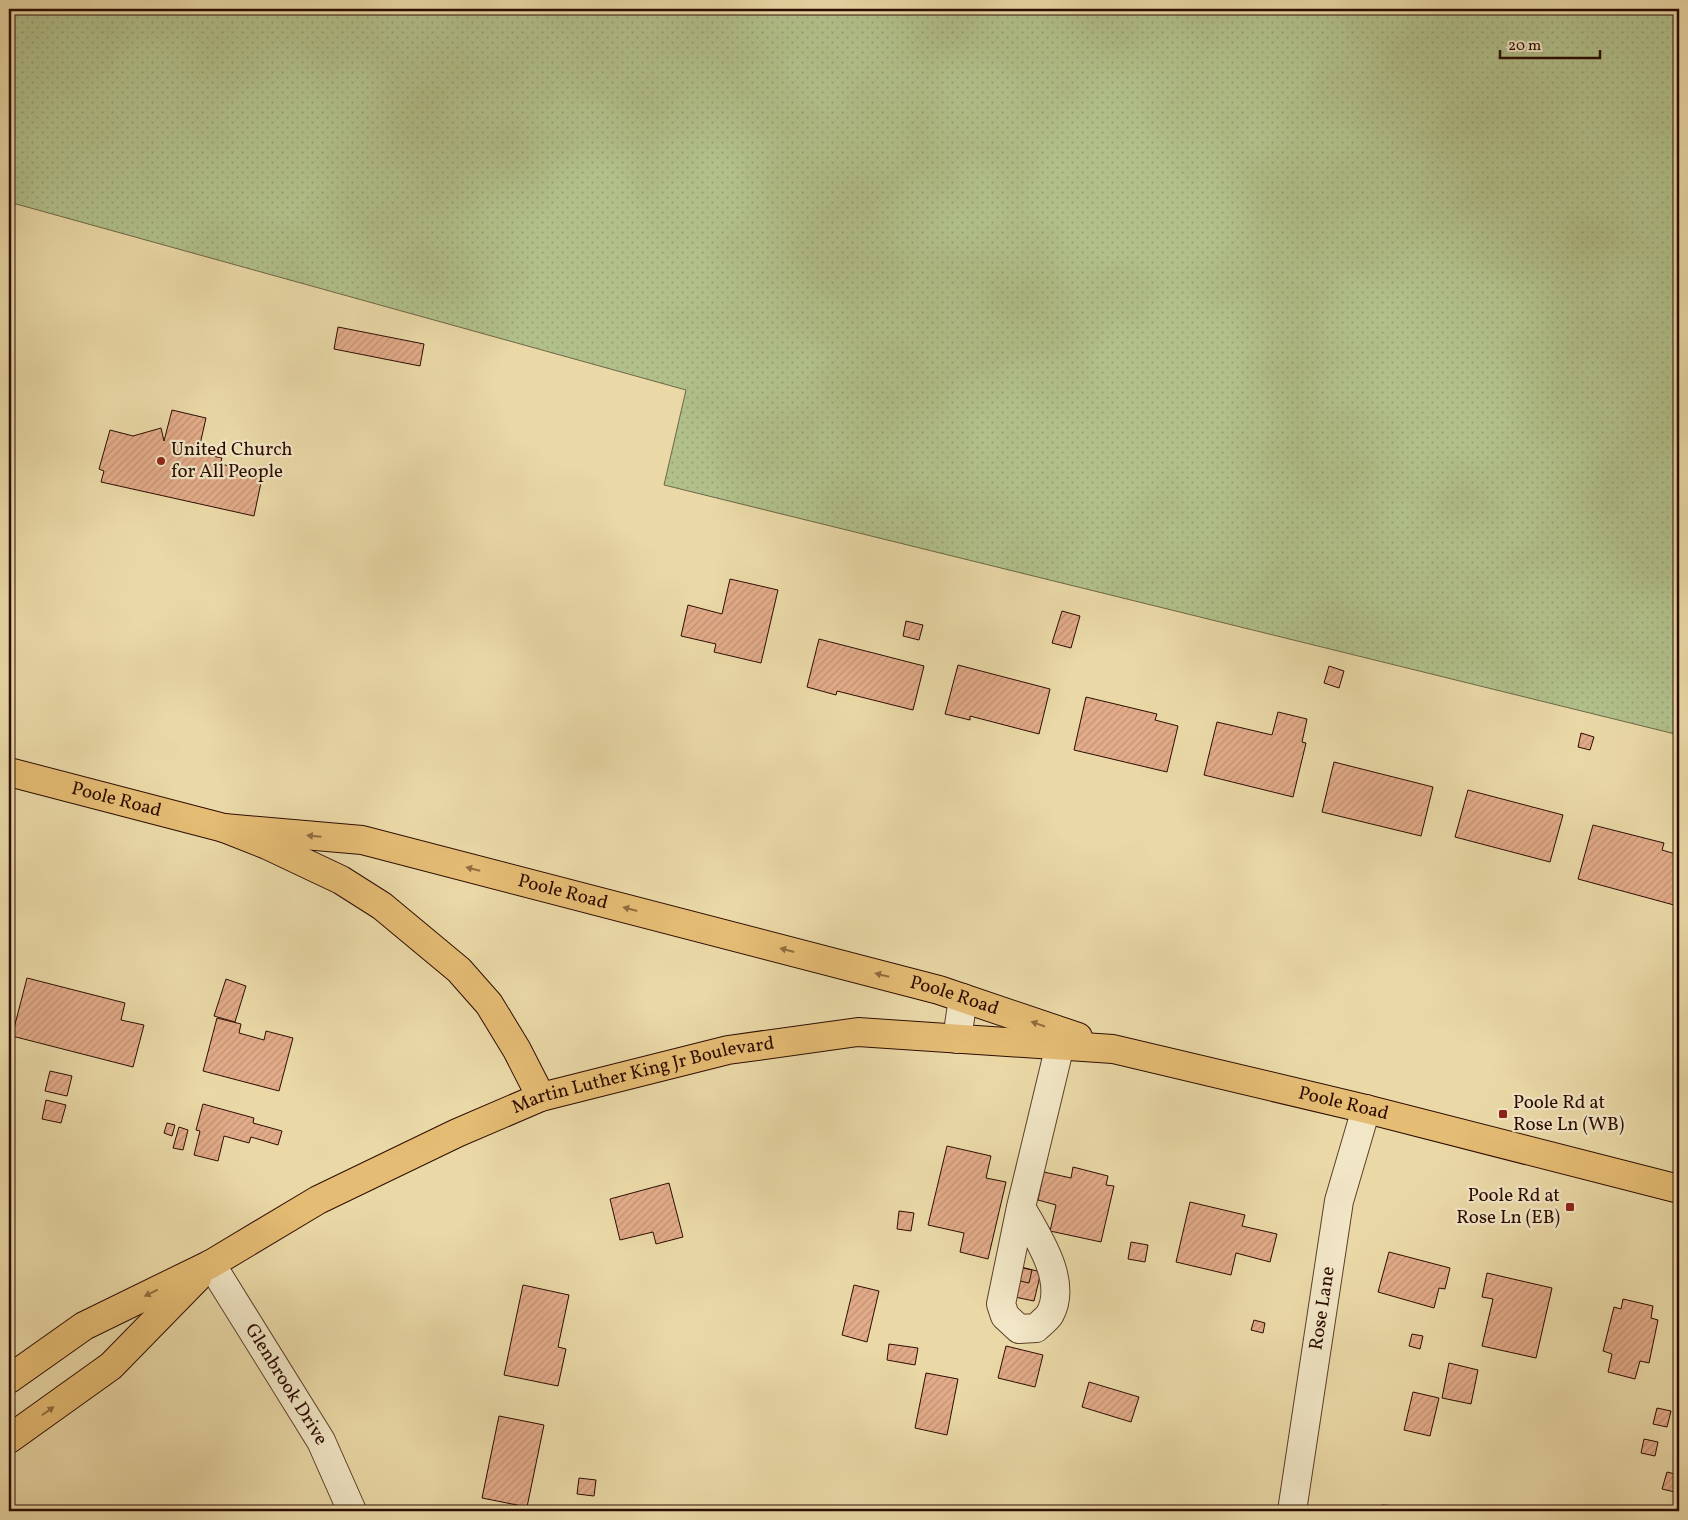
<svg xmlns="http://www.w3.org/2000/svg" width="1688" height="1520" font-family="Vollkorn,serif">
  <defs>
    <pattern id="grass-dots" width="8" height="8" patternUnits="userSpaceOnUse" patternTransform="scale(1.25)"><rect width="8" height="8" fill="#b1c08b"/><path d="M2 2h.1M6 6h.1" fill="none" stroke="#98a476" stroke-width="1.8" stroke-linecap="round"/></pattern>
    <pattern id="building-hatch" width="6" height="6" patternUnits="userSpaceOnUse" patternTransform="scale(1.25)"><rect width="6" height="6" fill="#e2ab89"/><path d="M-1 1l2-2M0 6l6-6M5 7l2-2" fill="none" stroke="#c29274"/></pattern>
  </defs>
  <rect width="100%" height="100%" fill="#ead9a7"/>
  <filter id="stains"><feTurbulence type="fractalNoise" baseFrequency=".004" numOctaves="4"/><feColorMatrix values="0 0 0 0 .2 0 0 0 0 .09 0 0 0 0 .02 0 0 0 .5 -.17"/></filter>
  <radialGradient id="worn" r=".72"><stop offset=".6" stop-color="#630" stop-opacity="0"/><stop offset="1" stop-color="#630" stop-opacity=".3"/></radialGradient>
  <path fill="url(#grass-dots)" stroke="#6e6646" d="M9 9H1679V735L664 485 686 390 9 202Z"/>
  <path fill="url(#building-hatch)" stroke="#2c0c01" d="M338 327 424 344 420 366 334 349Z
    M172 410 206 418 198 453 222 458 220 464 263 473 254 516 101 482 104 471 99 469 110 430 133 436 161 428 164 441Z
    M730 579 778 590 761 663 714 652 716 644 681 636 688 605 722 614Z
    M1062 611 1080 616 1071 648 1052 643Z
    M906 621 923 625 919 640 903 636Z
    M819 639 924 666 913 710 837 691 836 695 807 687Z
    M958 665 1050 689 1039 734 970 716V720L945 714Z
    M1329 666 1344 671 1339 688 1324 683Z
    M1086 697 1157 714 1155 720 1178 726 1167 772 1074 750Z
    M1278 712 1307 719 1302 742 1306 743 1293 797 1204 775 1217 722 1272 735Z
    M1581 733 1594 737 1590 750 1578 747Z
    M1334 762 1433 787 1421 836 1322 812Z
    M1468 790 1563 815 1550 862 1455 837Z
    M1593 825 1664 843 1662 850 1679 855V883L1674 905 1578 879Z
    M27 978 125 1003 121 1020 144 1025 133 1067 12 1036Z
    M226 979 246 986 235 1022 214 1016Z
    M217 1018 241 1024 239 1033 264 1040 266 1031 293 1038 279 1091 203 1071Z
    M50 1071 72 1076 67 1096 45 1091Z
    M46 1100 66 1105 61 1123 42 1119Z
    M203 1104 254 1118 253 1123 282 1131 278 1145 251 1137 249 1143 224 1136 218 1161 194 1155 200 1131 196 1130Z
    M167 1123 175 1125 172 1136 164 1133Z
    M179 1127 188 1130 183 1150 173 1148Z
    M947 1146 991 1156 986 1178 1006 1182 988 1259 960 1252 964 1233 928 1225Z
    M1073 1167 1108 1176 1106 1185 1114 1186 1101 1242 1050 1231 1056 1205 1038 1200 1044 1172 1071 1178Z
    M669 1183 683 1237 656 1244 653 1232 620 1240 610 1199Z
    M1190 1202 1245 1215 1242 1226 1277 1234 1270 1262 1236 1253 1231 1275 1176 1262Z
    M899 1211 914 1213 911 1231 897 1229Z
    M1131 1242 1148 1245 1145 1262 1128 1259Z
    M1389 1252 1450 1268 1445 1289 1439 1288 1434 1308 1378 1292Z
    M1017 1266 1041 1272 1034 1301 1010 1296Z
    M1023 1268 1032 1270 1029 1283 1020 1281Z
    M1487 1273 1552 1288 1536 1358 1482 1346 1493 1299 1482 1297Z
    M523 1285 569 1295 558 1347 566 1349 558 1386 504 1375Z
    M854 1285 879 1291 867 1342 842 1335Z
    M1623 1299 1653 1306 1651 1318 1658 1320 1649 1363 1640 1361 1635 1379 1608 1372 1612 1354 1603 1351 1614 1307 1621 1309Z
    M1254 1320 1265 1323 1263 1333 1251 1330Z
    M1412 1334 1423 1336 1420 1349 1409 1346Z
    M889 1344 918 1348 915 1365 887 1360Z
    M1006 1346 1043 1355 1035 1387 998 1378Z
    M1449 1363 1478 1370 1471 1404 1442 1398Z
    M926 1373 958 1379 947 1435 915 1428Z
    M1089 1382 1139 1397 1131 1422 1082 1407Z
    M1413 1392 1439 1398 1430 1436 1404 1430Z
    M1657 1408 1671 1411 1667 1427 1653 1424Z
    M499 1416 544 1425 527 1507 482 1498Z
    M1644 1439 1658 1442 1655 1456 1641 1453Z
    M1667 1472 1679 1475V1493L1662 1489Z
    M579 1478 596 1480 594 1496 577 1494Z
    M1382 1505 1427 1508V1511H1381Z"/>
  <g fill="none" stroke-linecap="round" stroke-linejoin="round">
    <defs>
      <g id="minor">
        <path d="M957 1039 963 998"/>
        <path d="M1021 1207C1037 1237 1068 1280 1050 1314 1047 1319 1040 1324 1036 1328L1019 1329 1005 1316 1001 1304 1021 1207 1060 1045"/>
        <path id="s1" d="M211 1264 321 1441 352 1511"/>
        <path id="s2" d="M1292 1511 1339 1201 1366 1109"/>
      </g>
      <g id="major">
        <path id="s3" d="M9 772 224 828 267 845 341 880 382 906 459 970 489 1004 517 1050 541 1097"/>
        <path id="s4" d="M224 828 362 840 939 990 1078 1037"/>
        <path id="s5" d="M9 1379 84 1326 211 1264 318 1200 457 1133 541 1097 728 1050 858 1032 1113 1049 1366 1109 1679 1189"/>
        <path d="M9 1439 111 1366 197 1278"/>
      </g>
    </defs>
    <use href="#minor" stroke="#5c3f2a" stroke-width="30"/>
    <use href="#major" stroke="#2c0c01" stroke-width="30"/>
    <use href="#minor" stroke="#f1e6c6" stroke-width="28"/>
    <use href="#major" stroke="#e5bc74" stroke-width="28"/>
  </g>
  <defs><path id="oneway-solid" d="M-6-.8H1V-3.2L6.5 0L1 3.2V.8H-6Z" transform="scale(1.25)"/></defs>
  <g fill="#926d40">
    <use href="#oneway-solid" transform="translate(314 836) rotate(-175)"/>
    <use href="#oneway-solid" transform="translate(473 869) rotate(-166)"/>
    <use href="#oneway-solid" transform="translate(630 909) rotate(-165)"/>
    <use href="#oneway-solid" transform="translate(787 950) rotate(-165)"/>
    <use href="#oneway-solid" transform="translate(882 975) rotate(-166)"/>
    <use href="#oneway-solid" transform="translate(1038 1024) rotate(-161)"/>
    <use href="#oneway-solid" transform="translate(151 1293) rotate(154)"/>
    <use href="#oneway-solid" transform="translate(48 1411) rotate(-35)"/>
  </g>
  <g fill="#8f2418" stroke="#f1e6c6" stroke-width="2">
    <circle cx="161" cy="461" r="5"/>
    <rect x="1498" y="1109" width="10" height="10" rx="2.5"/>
    <rect x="1565" y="1202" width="10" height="10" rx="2.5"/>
  </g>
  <g text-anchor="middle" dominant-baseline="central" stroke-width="4.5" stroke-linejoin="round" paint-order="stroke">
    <g font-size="19" fill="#2c0c01" stroke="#f1e6c6" text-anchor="start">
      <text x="171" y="450">United Church<tspan x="171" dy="22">for All People</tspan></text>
      <text x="1513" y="1103">Poole Rd at<tspan x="1513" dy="22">Rose Ln (WB)</tspan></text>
      <text x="1560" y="1196" text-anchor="end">Poole Rd at<tspan x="1560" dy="22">Rose Ln (EB)</tspan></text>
    </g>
    <g font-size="19" fill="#2c0c01" stroke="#f1e6c6">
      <text stroke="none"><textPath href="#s3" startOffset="111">Poole Road</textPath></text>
      <text stroke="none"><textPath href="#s4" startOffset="346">Poole Road</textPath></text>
      <text stroke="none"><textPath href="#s4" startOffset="751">Poole Road</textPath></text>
      <text stroke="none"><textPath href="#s5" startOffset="708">Martin Luther King Jr Boulevard</textPath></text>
      <text stroke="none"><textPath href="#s5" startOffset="1420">Poole Road</textPath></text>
      <text stroke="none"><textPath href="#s2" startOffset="205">Rose Lane</textPath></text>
      <text stroke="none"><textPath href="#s1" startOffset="142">Glenbrook Drive</textPath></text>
    </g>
  </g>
  <rect width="1688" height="1520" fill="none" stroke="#ead9a7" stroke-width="30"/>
  <rect x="10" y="10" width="1668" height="1500" fill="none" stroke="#2c0c01" stroke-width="2.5"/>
  <rect x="15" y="15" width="1658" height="1490" fill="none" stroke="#2c0c01"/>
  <path d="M1500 50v8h100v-8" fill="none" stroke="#2c0c01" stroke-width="2.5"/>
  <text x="1508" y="50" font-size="15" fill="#2c0c01" stroke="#f1e6c6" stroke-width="4" paint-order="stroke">20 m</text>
  <rect width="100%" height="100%" filter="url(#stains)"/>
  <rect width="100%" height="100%" fill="url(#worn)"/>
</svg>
